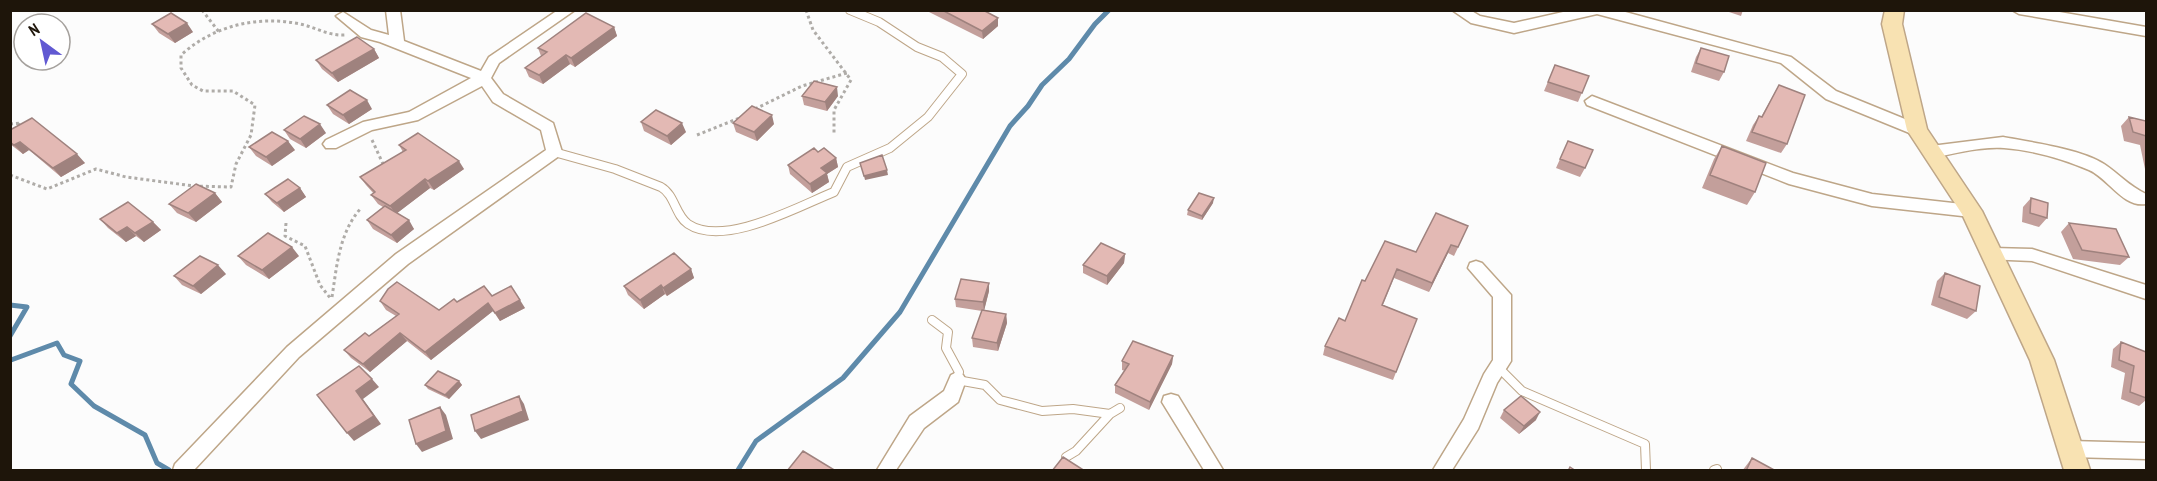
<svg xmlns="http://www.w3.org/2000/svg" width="2157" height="481" font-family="'PT Sans Narrow',sans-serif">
  <rect width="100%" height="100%" fill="#fcfcfc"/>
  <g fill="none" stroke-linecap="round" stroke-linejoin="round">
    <path stroke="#5e8aaa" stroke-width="5" d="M10 305 27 307 10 336
      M10 358 11 360 57 343 64 355 80 361 71 384 94 406 145 435 157 463 169 470
      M738 470 756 441 843 378 900 312 1010 126 1028 106 1042 85 1069 59 1095 24 1109 10"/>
    <defs>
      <path id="lane" d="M554 152 615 169 661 187C675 195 675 215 688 224 724 248 799 206 834 192L847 167 890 148 928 117 962 74 942 57 917 47 879 22 850 10
        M932 320 948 332 946 348 959 372 957 380 985 385 1000 400 1042 411 1073 409 1110 414 1120 408
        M1498 367 1522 391 1645 444 1646 470
        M1066 457 1076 451 1110 414
        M1714 470 1717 469"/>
      <path id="street" d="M386 10H400L404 41 481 71 489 57 558 10H575L499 63 491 78 503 94 553 123 562 152 559 156 408 264 299 357 194 470H173L175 464 287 347 396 254 546 150 541 130 493 102 482 86 418 120 372 130 336 148H326L323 144 326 140 363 122 409 112 471 78 380 42 361 37 336 16 343 12 371 30 389 35Z
        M1452 10H1470L1480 16 1514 23 1572 10H1618L1791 57 1836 91 1922 126 1925 130 1922 134H1912L1826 99 1781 63 1597 14 1514 33 1471 23Z
        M2012 10H2048L2146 27V36L2019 14Z
        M1592 96 1793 173 1872 194 1971 205 1977 207 1979 211 1977 215 1971 217 1872 206 1789 184 1587 105 1585 101Z
        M2003 137C2030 142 2081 149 2104 164 2119 174 2129 186 2146 194V204C2123 208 2108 178 2089 170 2063 159 2032 150 2004 148 1983 146 1953 154 1931 158L1926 156 1923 152 1926 148 1931 146Z
        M1992 248 2032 249 2146 285V299L2032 261 1986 259 1984 254 1986 249Z
        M1476 261 1482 263 1511 295V361L1497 383 1478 429 1452 470H1433L1464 419 1484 374 1493 360V297L1468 268 1470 263Z
        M957 372 963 375 966 380 958 402 924 428 896 470H877L910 416 944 391 951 375Z
        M1171 394 1178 396 1223 470H1204L1162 402 1164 396Z
        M2070 441 2146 443V459L2070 457 2063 455 2061 449 2063 443Z"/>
      <path id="secondary" d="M1885 10H1904L1902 24 1927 129 1982 211 2054 360 2090 470H2064L2030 360 1962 214 1907 130 1882 24Z"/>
    </defs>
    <use href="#lane" stroke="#bea688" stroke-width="10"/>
    <use href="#street" stroke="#bea688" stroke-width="3"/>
    <use href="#secondary" stroke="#bea688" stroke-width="3"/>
    <path stroke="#afaca8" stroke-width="3" stroke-dasharray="3 3" stroke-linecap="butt" d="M202 10 219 32
      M806 10 813 30 851 80 834 110V134
      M755 109 802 86 847 73
      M10 124 21 123 17 128
      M697 135 742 117
      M372 140 384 166
      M10 175 47 189 96 169 126 177 194 186 231 187 236 164 251 135 255 105 233 91H203L192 85 181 68V55C213 26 257 15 300 24 315 27 328 36 345 35
      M286 223 285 236 305 246 320 285 331 299
      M332 297C337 265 339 233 361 208"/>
    <use href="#lane" stroke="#fff" stroke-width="8"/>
    <use href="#street" fill="#fff" fill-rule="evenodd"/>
    <use href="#secondary" fill="#f8e2b2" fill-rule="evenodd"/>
  </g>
  <path fill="#c39f9b" d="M925 10H983L998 26 983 39Z
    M1723 10H1743L1741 16Z
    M152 24 193 32 175 43 159 33Z
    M614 27 617 36 575 67 570 64 543 84 529 77 525 68 541 56 538 48Z
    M1701 48 1724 72 1719 81 1691 72 1696 57Z
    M374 49 379 58 338 82 322 69 316 60Z
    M1555 65 1589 76 1578 102 1544 91Z
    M1779 85 1787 144 1781 153 1746 141 1753 125 1759 116 1761 117Z
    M802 96H838L827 111 804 105Z
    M327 105 372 109 349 124 333 114Z
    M2129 117 2146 121V170L2145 169 2140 145 2124 141 2121 126Z
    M641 122 686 132 671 145 644 131Z
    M733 123 774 124 757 141 736 132Z
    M10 130 85 163 61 177 29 150 23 154 10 144Z
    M284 130 326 133 306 148 290 139Z
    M399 145 464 169 434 190 430 188 397 213 414 229 397 243 373 229 367 220 383 207 378 204 371 195 374 194 366 185 360 177 403 152Z
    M1722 146 1755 192 1747 205 1702 188 1714 159Z
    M249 147 295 150 272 166 256 156Z
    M818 152 836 158 838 167 827 174 829 182 812 193 790 174 788 165Z
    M1560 159 1585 168 1580 177 1556 168Z
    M300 188 306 197 284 212 272 202 265 194Z
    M215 193 222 202 196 222 177 213 169 204Z
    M2031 198 2047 218 2039 227 2022 222 2023 207Z
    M1213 203 1202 220 1187 215 1188 210Z
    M100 219 153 222 161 230 144 242 136 236 126 242 108 228Z
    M2069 223 2129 257 2120 265 2073 259 2061 232Z
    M1464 235 1454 256 1448 253 1429 292 1394 278 1383 305 1417 319 1393 380 1323 355 1325 346 1345 321 1365 281 1416 252Z
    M1125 254 1124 263 1107 285 1083 273V265Z
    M238 256H299L269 279 246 265Z
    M691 269 694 278 667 296 665 294 644 309 628 295 624 286Z
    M1945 273 1976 311 1967 319 1931 305 1937 281Z
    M226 274 201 294 182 285 174 276Z
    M989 283V291L984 310 1006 314 1007 323 998 351 973 347 972 338 982 311 956 307 955 299Z
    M492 296 525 308 500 321 493 311 431 360 407 341 370 372 351 358 344 350 369 336 396 316 386 310 380 301 439 310 457 302Z
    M2121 342 2146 352V400L2139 406 2121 399 2125 373 2111 367 2113 349Z
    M1173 356 1172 364 1149 410 1115 393V385L1125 371 1122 370V361Z
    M459 381 462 385 449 399 428 389 425 385Z
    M1504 410 1536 420 1519 434 1500 418Z
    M1752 458 1776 471H1742Z"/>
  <path fill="#9f827e" d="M998 18V26L983 39 982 31Z
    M187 23 193 32 175 43 168 34Z
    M614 27 617 36 575 67 571 58Z
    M374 49 379 58 338 82 332 73Z
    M566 55 570 64 543 84 539 75Z
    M837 87 838 96 827 111 825 102Z
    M367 100 372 109 349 124 343 115Z
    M772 115 774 124 757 141 754 132Z
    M682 123 686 132 671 145 667 136Z
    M320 124 326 133 306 148 300 139Z
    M288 141 295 150 272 166 266 157Z
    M20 142 29 150 23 154 14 145Z
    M77 154 85 163 61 177 53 168Z
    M836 158 838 167 827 174 829 182 812 193 810 184 821 168Z
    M459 161 464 169 434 190 428 181Z
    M887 170 888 175 865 180 864 176Z
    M425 179 430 188 396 214 390 206Z
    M300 188 306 197 284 212 277 203Z
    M215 193 222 202 196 222 188 213Z
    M1214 198 1213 203 1202 220V216Z
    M409 220 414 229 397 243 391 235Z
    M153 222 161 230 144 242 135 233Z
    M127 227 136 236 126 242 117 233Z
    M1451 245 1448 253 1429 292 1432 283Z
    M292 247 299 256 269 279 262 270Z
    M1125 254 1124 263 1107 285V276Z
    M218 265 226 274 201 294 193 286Z
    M691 269 694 278 667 296 663 288Z
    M989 283V291L984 311 983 302Z
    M661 285 665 294 644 309 640 300Z
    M520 300 525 308 500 321 495 313Z
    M488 303 493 311 431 360 425 352Z
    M1006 314 1007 323 998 351 997 343Z
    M400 333 407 341 370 372 363 364Z
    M1173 356 1172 364 1149 410 1150 402Z
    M372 379 379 387 363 399 381 424 354 441 347 433 356 391Z
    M459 381 462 385 449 399 445 395Z
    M519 396 524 404 529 420 481 439 475 431Z
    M440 407 446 415 453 439 422 452 416 444Z
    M1540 412 1536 420 1519 434 1524 426Z"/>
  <path fill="#e3b9b4" stroke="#9f827e" stroke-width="1.5" d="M942 10H983L998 18 982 31Z
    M171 13 187 23 168 34 152 24Z
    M586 13 614 27 571 58 566 55 539 75 525 68 547 52 538 48Z
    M357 37 374 49 332 73 316 60Z
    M1701 48 1729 56 1724 72 1696 63Z
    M1555 65 1589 76 1582 93 1548 82Z
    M814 81 837 87 825 102 802 96Z
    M1779 85 1805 95 1787 144 1752 132 1759 116 1762 117Z
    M350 90 367 100 343 115 327 105Z
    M752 106 772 115 754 132 733 123Z
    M656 110 682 123 667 136 641 122Z
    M304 116 320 124 300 139 284 130Z
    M2129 117 2146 121V136L2133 132Z
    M32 118 77 154 53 168 20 142 14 145 10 142V130Z
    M272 132 288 141 266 157 249 147Z
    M418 133 459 161 428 181 425 179 390 206 371 195 375 192 360 177 406 150 399 145Z
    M1568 141 1593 150 1585 168 1560 159Z
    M1722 146 1766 163 1755 192 1710 175Z
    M814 148 818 152 824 148 836 158 821 168 827 173 810 184 788 165Z
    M882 155 887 170 864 176 860 163Z
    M288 179 300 188 277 203 265 194Z
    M196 184 215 193 188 213 169 204Z
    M1199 193 1214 198 1202 216 1188 210Z
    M2031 198 2048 203 2047 218 2030 213Z
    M128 202 153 222 135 233 127 227 117 233 100 219Z
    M385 206 409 220 391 235 367 220Z
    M1436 213 1468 226 1458 247 1451 245 1432 283 1397 269 1382 305 1417 319 1396 372 1325 346 1339 318 1345 321 1362 280 1365 281 1385 241 1416 252Z
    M2069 223 2116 229 2129 257 2082 250Z
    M268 233 292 247 262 270 238 256Z
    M1101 243 1125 254 1107 276 1083 265Z
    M674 253 691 269 663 288 661 285 640 300 624 286Z
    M200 256 218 265 193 286 174 276Z
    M1945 273 1980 286 1976 311 1939 297Z
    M961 279 989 283 983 302 955 299Z
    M397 282 439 310 454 299 457 302 484 286 492 296 511 286 520 300 495 313 488 303 425 352 400 333 363 364 344 350 365 333 369 336 399 314 380 301 388 289Z
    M982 310 1006 314 997 343 972 338Z
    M1133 341 1173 356 1150 402 1115 385 1129 364 1122 361Z
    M2121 342 2146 352V398L2130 392 2134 366 2119 360Z
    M359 366 372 379 356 391 374 416 347 433 317 395Z
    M438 371 459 381 445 395 425 385Z
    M519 396 523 411 475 431 471 415Z
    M1521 396 1540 412 1524 426 1504 410Z
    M440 407 446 431 416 444 409 420Z
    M803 451 836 471H787Z
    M1063 457 1085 471H1052Z
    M1752 458 1776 471H1746Z
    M1570 467 1576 471H1568Z"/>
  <rect width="2157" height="481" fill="none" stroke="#1e150a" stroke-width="24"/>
  <g transform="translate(42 42) rotate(327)"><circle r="28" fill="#ffffff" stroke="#a5a19d" stroke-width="1.5"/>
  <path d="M0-4.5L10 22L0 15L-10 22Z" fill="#6159d2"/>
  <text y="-9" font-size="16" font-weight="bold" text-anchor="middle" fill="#1e150a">N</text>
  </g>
</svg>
